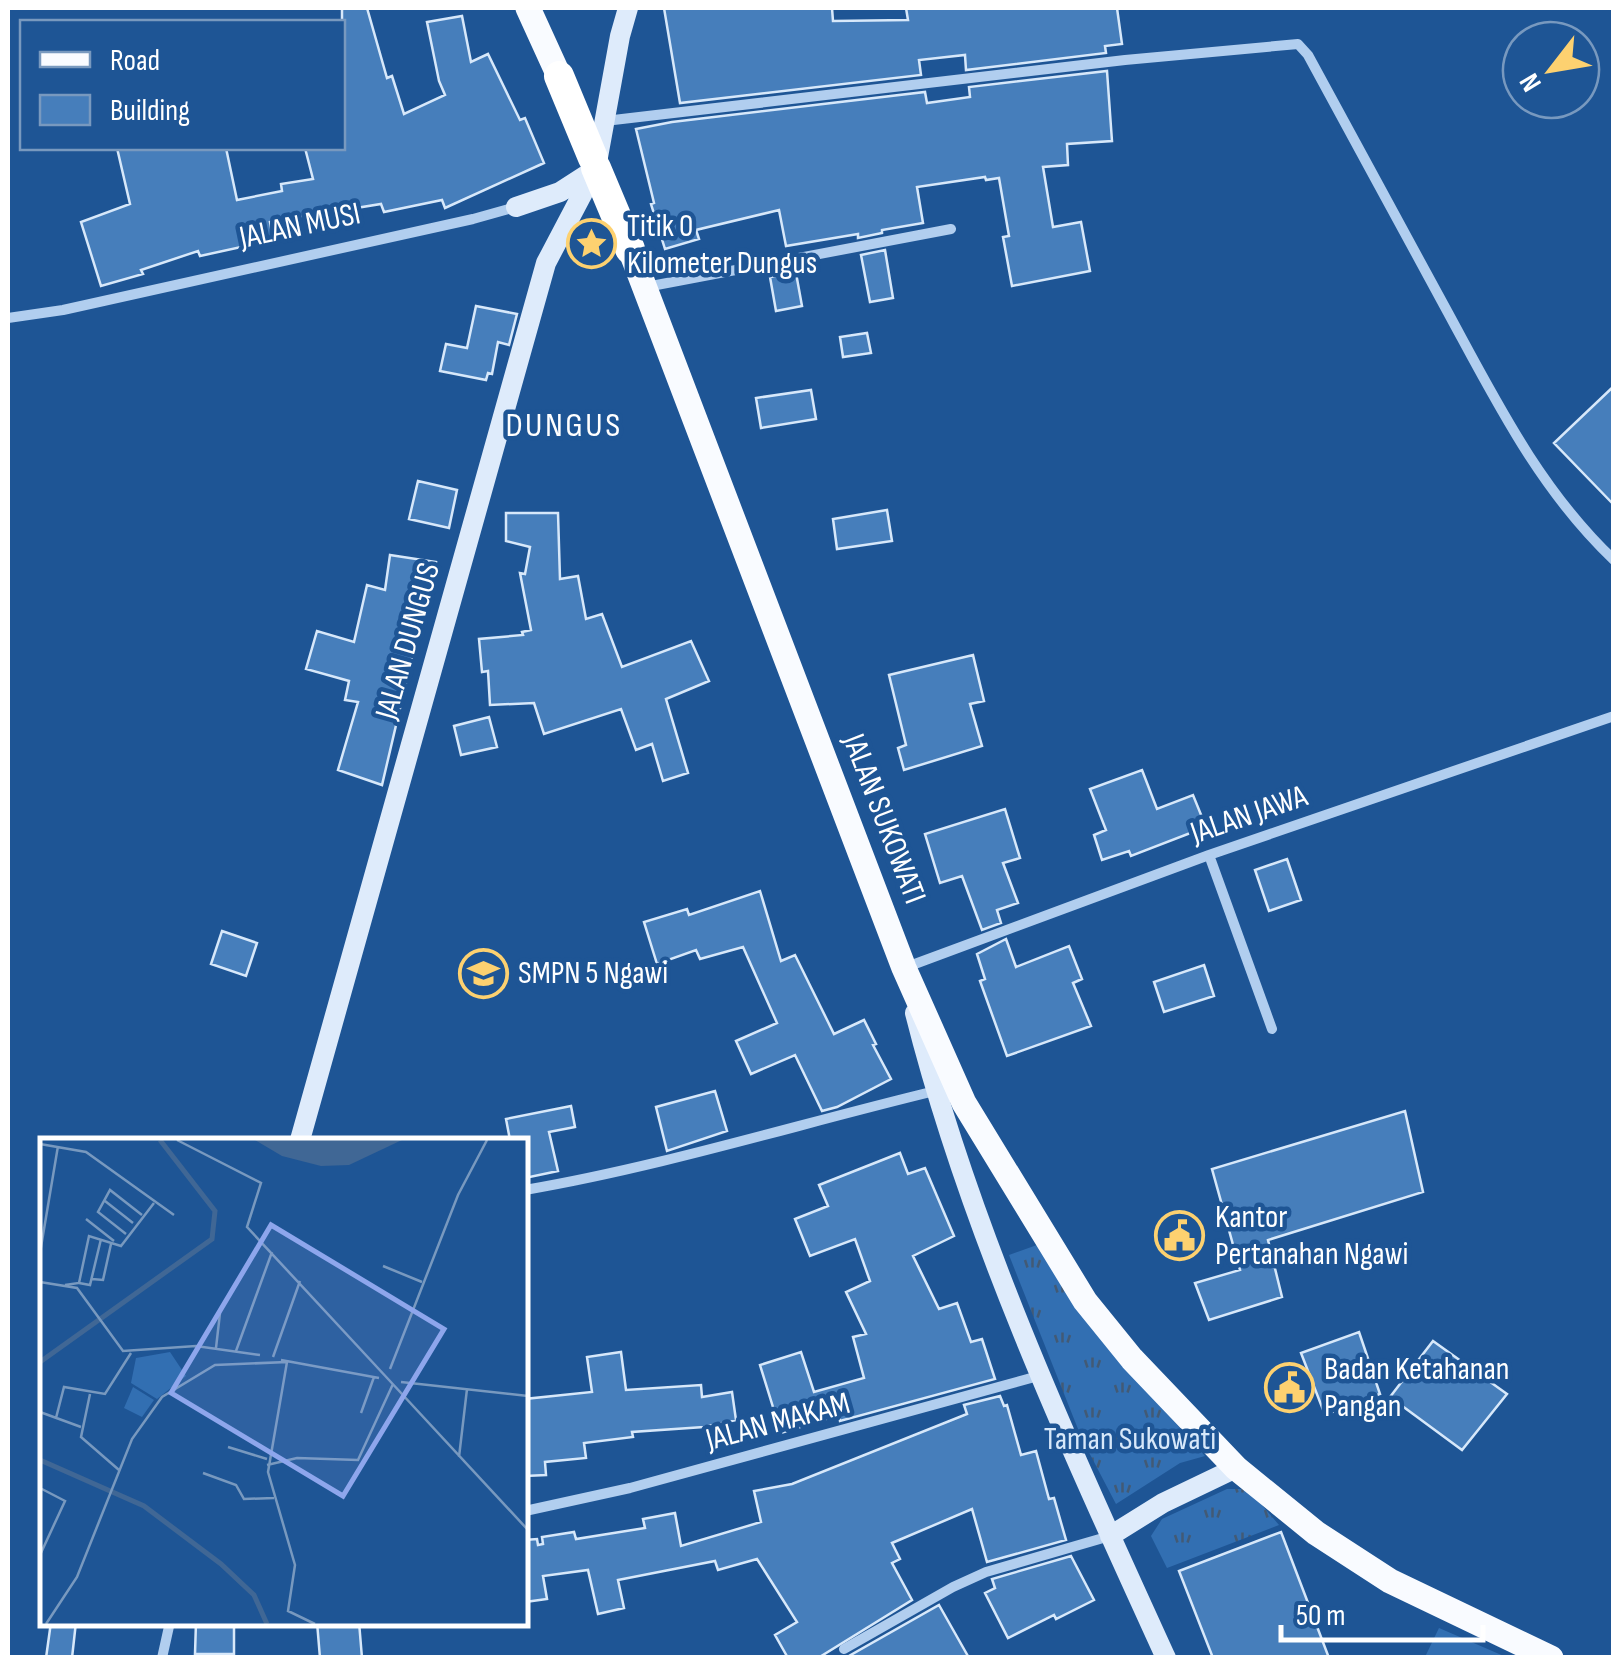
<svg xmlns="http://www.w3.org/2000/svg" width="1621" height="1665" font-family="'Sofia Sans Condensed',sans-serif">
  <defs>
    <pattern id="grass-tufts" width="24" height="20" patternUnits="userSpaceOnUse" patternTransform="scale(2.5)"><rect width="24" height="20" fill="#326fb2"/><path d="M3 7l-1-3M5 7V3M7 7l1-3M15 17l-1-3M17 17v-4M19 17l1-3" fill="none" stroke="#425a75"/></pattern>
  </defs>
  <rect width="100%" height="100%" fill="#1e5595"/>
  <path fill="url(#grass-tufts)" d="M1037 1245 1126 1368 1205 1456 1180 1463 1116 1504 1082 1439 1009 1255Z
    M1227 1489H1248L1279 1525 1167 1568 1151 1536 1162 1519Z
    M1439 1628 1506 1657H1425Z"/>
  <path fill="#467ebb" stroke="#d7e8fa" stroke-width="2.5" d="M342 8H367L387 78 392 76 404 114 445 95 439 81 427 22 462 16 471 62 488 54 520 120 525 118 544 163 445 208 442 200 384 212 381 204 270 222 273 240 200 256 198 251 141 270 143 274 101 286 81 222 130 204 117 148H226L237 200 282 191 281 184 313 179 305 148H342Z
    M664 8H832L833 21 908 20 906 8H1117L1122 44 1105 46 1106 53 966 70 965 55 919 60 921 75 680 103Z
    M1107 71 1112 141 1067 144 1068 165 1043 167 1053 227 1081 222 1090 271 1012 286 1003 237 1009 236 999 178 986 180 985 177 917 187 923 223 882 230V233L858 238V234L786 246 779 210 696 230 699 239 665 249 651 204 654 203 636 129 672 122 925 92 927 103 970 97 969 87Z
    M885 250 893 298 870 302 861 255Z
    M796 273 802 306 776 311 770 277Z
    M476 306 517 314 509 345 498 342 492 374 488 373 486 380 440 371 446 344 467 348Z
    M867 333 871 353 843 357 840 337Z
    M1614 386V505L1554 443Z
    M811 390 816 419 761 428 756 398Z
    M418 481 457 490 449 528 409 519Z
    M887 510 892 541 837 549 833 519Z
    M506 513H558L560 579 578 576 586 619 602 614 622 667 691 641 709 681 666 699 688 773 663 781 652 744 636 750 621 709 544 734 534 703 490 705 488 671 482 672 479 639 523 635 522 632 531 630 520 573 525 574 530 547 506 541Z
    M390 555 436 562 432 590 428 589 382 785 338 770 358 702 345 700 349 681 306 669 317 631 354 642 367 585 385 590Z
    M973 655 984 701 970 704 982 746 904 770 898 748 906 745 889 675Z
    M489 717 497 747 461 755 454 726Z
    M1142 770 1157 809 1193 795 1206 827 1131 856 1129 851 1102 860 1094 835 1106 830 1090 789Z
    M1005 809 1020 858 1003 863 1018 903 997 910 1001 923 982 930 962 876 940 883 925 834Z
    M1287 859 1301 900 1269 911 1255 870Z
    M760 891 781 961 795 955 834 1034 864 1020 876 1044 873 1045 891 1079 837 1107 822 1111 795 1055 751 1074 736 1041 777 1023 743 947 700 959 696 950 657 964 644 922 687 909 689 915Z
    M222 931 257 943 246 976 211 964Z
    M1006 939 1016 967 1069 946 1082 979 1073 983 1091 1026 1007 1056 980 981 985 979 977 954Z
    M1204 965 1214 996 1164 1012 1154 982Z
    M715 1091 727 1131 667 1151 656 1107Z
    M571 1106 575 1127 549 1132 558 1171 525 1178V1140H510L506 1119Z
    M1405 1111 1423 1192 1268 1240 1282 1297 1209 1320 1195 1283 1240 1270 1212 1169Z
    M900 1153 908 1174 925 1168 954 1236 913 1256 939 1309 957 1303 971 1342 982 1339 995 1379 840 1421 839 1415 781 1433 760 1365 801 1352 814 1392 864 1378 853 1337 866 1334 846 1292 870 1281 855 1239 810 1256 795 1219 828 1206 819 1185Z
    M1359 1332 1380 1394 1325 1415 1301 1353Z
    M1433 1341 1507 1394 1462 1450 1390 1397Z
    M621 1352 626 1390 701 1385 702 1397 732 1392 736 1420 704 1427 632 1432 633 1437 584 1443 586 1458 545 1462 546 1475 525 1476V1399L592 1392 587 1357Z
    M1000 1396 1004 1406 1007 1405 1021 1455 1036 1451 1049 1499 1054 1498 1066 1540 987 1562 972 1509 892 1543 900 1559 892 1563 912 1600 818 1658H788L775 1635 797 1622 757 1559 718 1570 715 1561 618 1580 624 1608 598 1614 588 1570 543 1576 547 1599 525 1602V1540L537 1539 538 1545 543 1544 542 1537 574 1532 576 1539 645 1528 643 1519 675 1513 681 1546 761 1522 754 1491 792 1484 967 1414 964 1405Z
    M1281 1532 1329 1658H1213L1179 1571Z
    M1071 1556 1094 1600 1056 1619 1054 1615 1008 1638 985 1593 995 1588 992 1579Z
    M939 1605 969 1658H849V1656Z
    M51 1622H76L72 1658H46Z
    M196 1622H234V1654H195Z
    M317 1622H359L362 1658H320Z"/>
  <g fill="none" stroke-linecap="round" stroke-linejoin="round">
    <path stroke="#b1ceef" stroke-width="10" d="M605 121 1125 60 1298 44 1308 55C1354 140 1400 224 1446 309 1495 399 1539 489 1614 560
      M646 287 951 229
      M8 318 63 310 473 219 516 207
      M1209 855 1272 1029
      M904 968 1209 855 1614 716
      M525 1190C664 1166 798 1124 935 1091
      M525 1511 630 1488 1042 1375
      M844 1649 953 1587 986 1572 1110 1536
      M162 1658 170 1622"/>
    <path stroke="#deebfb" stroke-width="20" d="M516 207 560 192 591 172
      M915 1013C970 1232 1072 1452 1166 1658
      M300 1140 546 263 596 168 620 36 628 8
      M1110 1536 1163 1503 1236 1468"/>
    <path stroke="#f9fbff" stroke-width="25" d="M528 8 559 76
      M630 249 904 968 964 1103 1085 1301 1132 1359 1236 1468 1316 1533 1390 1581 1551 1658"/>
    <path stroke="#fff" stroke-width="30" d="M559 76 593 158
      M596 168 630 249"/>
  </g>
  <defs>
    <symbol id="sight-ring" viewBox="-11 -11 22 22"><circle r="9.5" fill="#1e5595" stroke="#fdd170" stroke-width="1.5"/><path d="M0-6L1.8-2.2L6-1.7L2.9 1.2L3.7 5.4L0 3.3L-3.7 5.4L-2.9 1.2L-6-1.7L-1.8-2.2Z" fill="#fdd170"/></symbol>
    <symbol id="school-ring" viewBox="-11 -11 22 22"><circle r="9.5" fill="#1e5595" stroke="#fdd170" stroke-width="1.5"/><path d="M0-5L7-2L0 1L-7-2ZM-4 1L0 2.5L4 1V4Q0 6-4 4Z" fill="#fdd170"/></symbol>
    <symbol id="civic-ring" viewBox="-11 -11 22 22"><circle r="9.5" fill="#1e5595" stroke="#fdd170" stroke-width="1.5"/><path d="M-.6-6.5H3V-4.5H.6V-3L4-1V1h2V6H-6V1h2V-1L-.6-3ZM-1.2 2.5V6h2.4V2.5Z" fill="#fdd170"/></symbol>
  </defs>
  <g fill-rule="evenodd">
    <use href="#sight-ring" x="564" y="216" width="55" height="55"/>
    <use href="#school-ring" x="456" y="946" width="55" height="55"/>
    <use href="#civic-ring" x="1152" y="1208" width="55" height="55"/>
    <use href="#civic-ring" x="1262" y="1360" width="55" height="55"/>
  </g>
  <g text-anchor="middle" dominant-baseline="central" stroke-width="9" stroke-linejoin="round" paint-order="stroke">
    <g font-size="32" fill="#fff" stroke="#1e5595">
      <text transform="translate(300 226) rotate(-12)">JALAN MUSI</text>
      <text transform="translate(408 641) rotate(-74)">JALAN DUNGUS</text>
      <text transform="translate(1249 815) rotate(-19)">JALAN JAWA</text>
      <text transform="translate(884 819) rotate(69)">JALAN SUKOWATI</text>
      <text transform="translate(778 1422) rotate(-15)">JALAN MAKAM</text>
    </g>
    <g font-size="32" fill="#fff" stroke="#1e5595" text-anchor="start">
      <text x="627" y="226">Titik 0<tspan x="627" dy="37">Kilometer Dungus</tspan></text>
      <text x="518" y="973">SMPN 5 Ngawi</text>
      <text x="1215" y="1217">Kantor<tspan x="1215" dy="37">Pertanahan Ngawi</tspan></text>
      <text x="1324" y="1369">Badan Ketahanan<tspan x="1324" dy="37">Pangan</tspan></text>
    </g>
    <g font-size="32" fill="#d7e8fa" stroke="#1e5595">
      <text x="1130" y="1439">Taman Sukowati</text>
    </g>
    <g font-size="35" letter-spacing="2.5" fill="#fff" stroke="#1e5595">
      <text x="564" y="425">DUNGUS</text>
    </g>
  </g>
  <g transform="translate(40 1138)">
    <rect width="488" height="488" fill="#1e5595"/>
    <path d="M130 214 146 238 117 261 91 245 96 220ZM93 249 114 262 102 279 84 270Z" fill="#326fb2"/>
    <path d="M215 2H362L309 27 281 28 242 18Z" fill="#406795"/>
    <path fill="none" stroke="#406795" stroke-width="5" d="M0 224 172 101 175 73 120 2M0 322 104 368 181 426 214 457 227 486"/>
    <path fill="none" stroke="#7899bf" stroke-width="2.5" d="M137 2 221 45 207 89 349 242M0 6 46 14 134 77M65 63 93 85M46 81 74 103M86 96 58 74 70 52 102 77M0 115 18 8M343 128 382 144M52 141 63 142 71 106M0 144 37 150 83 213 156 208 220 217M39 145 50 147 61 101M25 147 39 145 49 98 81 108 114 65M176 210 180 175M196 213 232 114M233 219 260 143M241 222 339 240M247 224 228 334 255 427 248 473 275 486M350 231 418 57 447 2M349 242 488 392M361 244 488 258M50 256 41 299 79 332M0 274 41 289M321 275 334 239M16 280 24 249 65 256 91 215M188 309 227 321M419 319 427 251M227 327 257 320 318 322 353 246M163 335 196 347 204 361 234 360M0 350 25 363 0 417M6 486 37 439 92 301 122 259 175 227 247 224"/>
    <path fill="#8ea6ec" fill-opacity="0.15" stroke="#8ea6ec" stroke-width="5" d="M231 87 404 191 303 358 131 255Z"/>
    <rect width="488" height="488" fill="none" stroke="#fff" stroke-width="5"/>
  </g>
  <rect width="1621" height="1665" fill="none" stroke="#ffffff" stroke-width="20"/>
  <rect x="20" y="20" width="325" height="130" fill="#1e5595" stroke="#7899bf" stroke-width="2.5"/>
  <rect x="40" y="52" width="50" height="15" fill="#f9fbff" stroke="#7899bf" stroke-width="2.5"/>
  <text x="110" y="70" font-size="30" fill="#ffffff">Road</text>
  <rect x="40" y="95" width="50" height="30" fill="#467ebb" stroke="#7899bf" stroke-width="2.5"/>
  <text x="110" y="120" font-size="30" fill="#ffffff">Building</text>
  <g transform="translate(1551 70) rotate(239)"><circle r="48" fill="#1e5595" stroke="#7899bf" stroke-width="2.5"/>
  <path d="M0-8L18 38L0 25L-18 38Z" fill="#fdd170"/>
  <text y="-15" font-size="28" font-weight="bold" text-anchor="middle" fill="#ffffff">N</text>
  </g>
  <path d="M1281 1625v15h202v-15" fill="none" stroke="#ffffff" stroke-width="5"/>
  <text x="1296" y="1625" font-size="30" fill="#ffffff" stroke="#1e5595" stroke-width="8" paint-order="stroke">50 m</text>
</svg>
